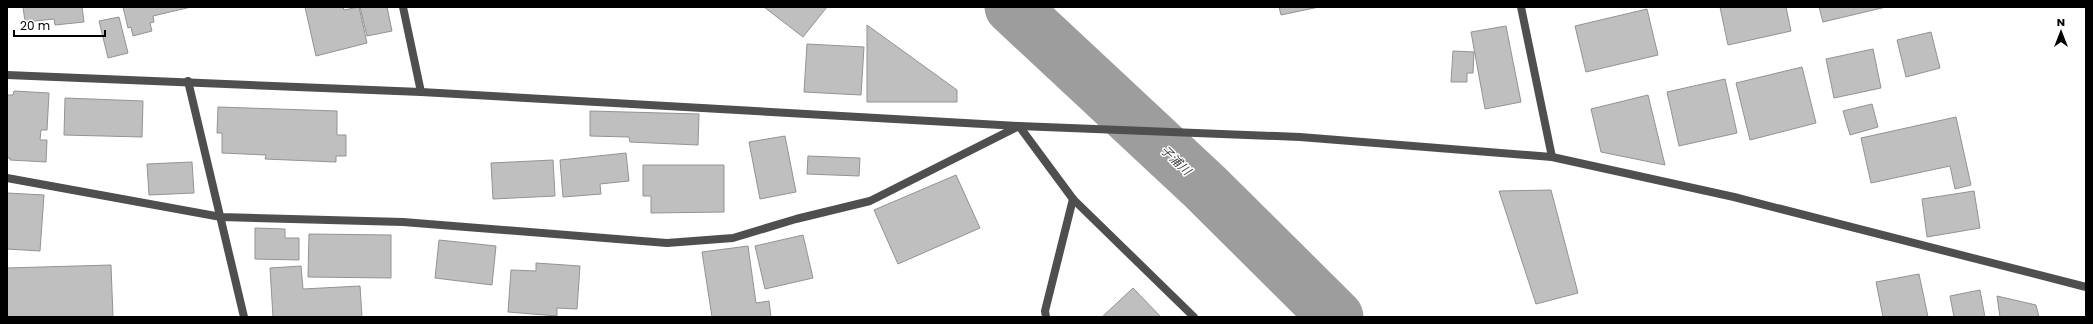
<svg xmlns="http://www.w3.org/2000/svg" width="2093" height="324" font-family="Poppins,'Noto Sans JP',sans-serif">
  <rect width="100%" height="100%" fill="#fff"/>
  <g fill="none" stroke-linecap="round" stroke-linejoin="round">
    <path stroke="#9d9d9d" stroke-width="55" d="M1012 7 1205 187 1336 317"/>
  </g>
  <path fill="#bfbfbf" stroke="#939393" d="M23 7H82L84 22 55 25 54 19 25 22Z
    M123 7H191L153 16 154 22 150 23 152 31 133 36 131 27 128 28Z
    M305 7H343L344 10 359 7 367 43 316 56Z
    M360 7H387L392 31 367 36Z
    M764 7H827L803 37Z
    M1279 7H1319L1281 15Z
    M1720 7H1786L1791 31 1728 45Z
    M1819 7H1886L1823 22Z
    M1647 9 1658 55 1586 72 1575 26Z
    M119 17 128 53 108 58 99 21Z
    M867 25 957 90V102H867Z
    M1506 26 1521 102 1485 109 1471 32Z
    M1931 32 1940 68 1906 77 1897 40Z
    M807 44 864 47 861 95 804 92Z
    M1873 49 1881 88 1834 98 1826 59Z
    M1453 51 1474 52 1473 73H1467V82H1451Z
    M1802 67 1816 123 1750 140 1736 83Z
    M1725 79 1737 133 1679 146 1667 92Z
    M14 91 49 93 47 130H41L40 140H47L46 162 10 160V158H7V95H13Z
    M1648 95 1665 165 1601 152 1591 109Z
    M65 98 143 101 142 137 64 135Z
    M1872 104 1878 127 1850 135 1843 111Z
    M218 107 337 111V135H346V156H336V162L265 159 266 155 222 153V133H217Z
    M590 111 699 114 698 145 630 142 629 137 590 136Z
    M1956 117 1971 185 1955 189 1950 166 1871 183 1861 138Z
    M785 136 796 192 760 199 749 142Z
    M626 153 629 181 600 184 601 194 563 197 560 160Z
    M808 156 860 158 859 176 807 174Z
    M553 160 555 196 493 199 491 163Z
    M192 162 194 193 149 195 147 164Z
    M643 165H724V212L651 213V196H643Z
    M956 175 980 228 898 264 874 210Z
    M1551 190 1578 293 1536 304 1499 191Z
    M1974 191 1980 228 1927 237 1922 199Z
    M7 193 44 195 40 251 7 249Z
    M255 228 285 229V238H299V260L255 259Z
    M309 234 391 235V278L308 277Z
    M803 235 813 278 765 289 755 246Z
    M439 240 496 246 492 285 435 278Z
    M748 246 756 303 769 301 771 317H712L702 252Z
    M536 263 580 266 577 309 557 308V316L508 312 511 270 536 271Z
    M111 265 113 317H7V268Z
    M301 266 303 289 360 286 362 317H273L270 268Z
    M1919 274 1928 317H1883L1876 282Z
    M1133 288 1161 317H1102Z
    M1980 290 1985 317H1954L1950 296Z
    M1997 296 2036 305 2039 317H2000Z"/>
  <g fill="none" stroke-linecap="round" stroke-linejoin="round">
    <path stroke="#4f4f4f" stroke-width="8" d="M403 7 421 92
      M1521 7 1552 157
      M188 81 244 317
      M7 178 221 217 403 222 667 243 733 238 796 219 870 201 1019 126 1073 199 1194 317
      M1046 317 1045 311 1073 199"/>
    <path stroke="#4f4f4f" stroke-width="8" d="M7 75 421 92 1019 126 1300 137 1552 157 1734 197 2086 287"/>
  </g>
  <g text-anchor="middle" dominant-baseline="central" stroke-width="3" stroke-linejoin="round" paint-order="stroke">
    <g font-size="12" font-style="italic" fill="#3e3e3e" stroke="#fff">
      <text transform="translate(1176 160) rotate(43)">子浦川</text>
    </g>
  </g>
  <rect width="2093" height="324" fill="none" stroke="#000000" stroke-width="16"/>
  <g transform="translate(2061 32)" stroke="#ffffff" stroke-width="3" paint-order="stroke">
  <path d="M0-3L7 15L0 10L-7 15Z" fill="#000000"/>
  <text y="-6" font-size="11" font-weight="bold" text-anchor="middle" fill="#000000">N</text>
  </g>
  <path d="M14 30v6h91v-6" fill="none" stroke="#000000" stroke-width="2"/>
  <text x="20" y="30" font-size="12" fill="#000000" stroke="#ffffff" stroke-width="3" paint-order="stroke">20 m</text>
</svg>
